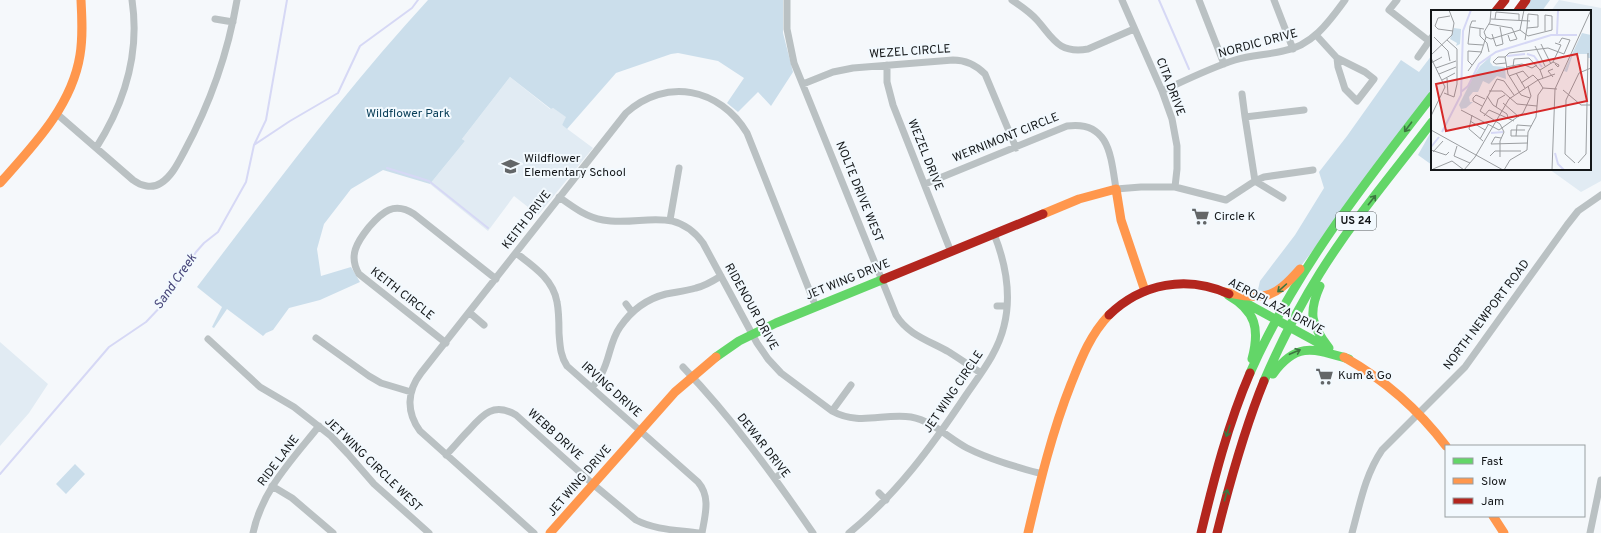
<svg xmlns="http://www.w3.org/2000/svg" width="1601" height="533" font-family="Overpass,sans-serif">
  <rect width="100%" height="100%" fill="#f5f8fb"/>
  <path fill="#e1ebf3" d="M1559 0 1601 8V181L1581 192 1549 169H1590V11H1551Z
    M510 77 550 109 553 108 567 117 562 125 593 148 538 215 514 196 488 231 430 184 465 141 462 139Z
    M0 342 48 384 29 413 0 446Z"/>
  <path fill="#cbdeeb" d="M428 0H783V33L793 72 771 106 758 92 738 112 727 103 744 78 718 61 678 53 671 54 616 73 567 129 562 125 566 117 553 108 551 109 510 77 462 139 465 141 430 184 383 170 351 189 324 224 317 249 321 276 351 267 360 282 320 300 289 308 273 330 266 333 263 336 227 309 214 328 212 327 222 307 197 287C272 189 345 90 428 0Z
    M1526 0H1550L1542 11H1518Z
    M1432 55V96L1287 284 1256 298 1260 281 1295 235 1324 188 1319 172 1347 136 1401 60 1419 72Z
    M1432 130V165L1418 155Z
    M75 464 85 474 66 494 56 484Z"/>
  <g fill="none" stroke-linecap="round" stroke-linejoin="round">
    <path stroke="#d6d8f5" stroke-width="2" d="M1159 0 1189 69
      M254 145 290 121 338 93 360 46 412 8 418 0
      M387 168 429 181 488 228
      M0 474 109 347 146 322 165 302 196 252 204 243 218 232 246 182 254 145 266 120 287 0"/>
    <path stroke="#bac1c3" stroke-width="7" d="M787 0V29L794 63 896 315C908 335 930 341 949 352 960 359 970 366 981 373
      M1012 0C1021 6 1030 12 1037 20 1053 38 1058 54 1088 49L1134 29
      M1122 0 1162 91 1172 119 1177 146V169L1175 187
      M1199 0 1224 64
      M1274 0 1293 49
      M1397 0 1389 10 1429 41
      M215 19 233 22
      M1316 35 1337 58 1365 72 1374 79 1357 101 1345 89 1338 67 1337 58
      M1418 57 1432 37
      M887 65V82L893 105 951 252
      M803 84 833 72 853 68 953 60C966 60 976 65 985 74L1016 148
      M1162 91C1186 80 1210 68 1235 60 1251 55 1267 55 1283 51 1312 46 1329 22 1345 0
      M1242 94 1245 117
      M57 114 133 180C141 186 152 189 161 183 172 176 178 163 184 152 210 104 228 53 237 0
      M96 148C124 104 140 53 132 0
      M925 184 1067 126C1110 120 1111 158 1116 189L1141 187H1175L1226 200 1255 181 1264 177 1313 170
      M559 197C573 207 586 217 603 220 641 227 674 204 703 243L757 343 768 359 781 373 832 411C859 426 883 413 911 417 933 421 948 438 967 448 991 460 1017 467 1042 474
      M1283 198 1255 181 1245 117 1304 110
      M670 220 679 168
      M516 253C533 266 553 279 557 302 559 312 559 323 559 333 560 345 560 355 567 366L698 482C711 497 705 515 702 533
      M626 304 632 312
      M997 306H1007
      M470 313 484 325
      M316 338 369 376 381 383 411 392
      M208 339 260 387 294 407 331 436 348 454 374 484 429 533
      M446 343 359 274C348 256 357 242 369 227 382 212 394 201 414 214L496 279
      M683 367C732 418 773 475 813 533
      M592 388C595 383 600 378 602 373 610 358 610 341 620 327 631 311 646 299 666 294 676 292 686 291 696 288 705 286 713 281 721 276
      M832 411 851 385
      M446 455C454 447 461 438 469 430 483 414 494 402 516 415L594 485 636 520C655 530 678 530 699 533
      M775 478 783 472
      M272 486 292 498 333 533
      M879 493 886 500
      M253 533C262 490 292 460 319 426
      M534 533 420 431C406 412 407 391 421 373L626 113C666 77 720 88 747 133L816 307
      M849 533C897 494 932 446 966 395 981 373 998 352 1004 326 1012 294 1006 264 994 234
      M1352 533C1360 504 1365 475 1382 450L1465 367 1567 225 1578 211 1601 195
      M1590 533 1601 480"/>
    <path stroke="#63d668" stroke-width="9" d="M1320 286C1308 313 1311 325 1329 348
      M1228 295C1256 311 1260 329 1252 359
      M1242 301 1326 347
      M716 357 739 341 776 323 884 279
      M1250 373C1295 271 1364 184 1432 96
      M1273 374C1297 341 1314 349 1349 359
      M1264 381C1280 344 1298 308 1320 273 1353 220 1394 172 1432 122"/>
    <path stroke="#ff974d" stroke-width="9" d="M0 183C33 146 72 106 80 55 83 37 82 19 81 0
      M1043 214 1079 199 1116 189 1121 220 1145 291
      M1224 292C1264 300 1273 300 1300 269
      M1344 357C1385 380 1418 409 1446 446
      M1493 516 1504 533
      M550 533 675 392 716 357
      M1028 533C1040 482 1052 432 1071 384 1081 359 1090 335 1109 315"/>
    <path stroke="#b3261e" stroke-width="9" d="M1496 11 1505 0
      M1518 11 1526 0
      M884 279 1043 214
      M1109 315C1142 283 1187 275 1229 294
      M1201 533C1214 479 1228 424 1250 373
      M1217 533C1230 481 1244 430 1264 381"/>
  </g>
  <defs><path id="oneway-shaft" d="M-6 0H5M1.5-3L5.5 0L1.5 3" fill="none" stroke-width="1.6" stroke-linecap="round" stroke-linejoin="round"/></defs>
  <g stroke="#3c7640">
    <use href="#oneway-shaft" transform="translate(1408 127) rotate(127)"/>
    <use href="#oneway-shaft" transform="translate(1372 200) rotate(-52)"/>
    <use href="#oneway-shaft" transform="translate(1282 288) rotate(138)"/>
    <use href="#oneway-shaft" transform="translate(1295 352) rotate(-23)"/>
    <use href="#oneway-shaft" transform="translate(1228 431) rotate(108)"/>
    <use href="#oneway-shaft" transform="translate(1226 495) rotate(-75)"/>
  </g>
  <defs>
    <symbol id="school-bare" viewBox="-9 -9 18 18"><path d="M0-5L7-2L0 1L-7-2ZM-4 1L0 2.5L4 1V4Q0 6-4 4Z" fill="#636668" stroke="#f2f9fe" stroke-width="2.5" paint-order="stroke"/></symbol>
    <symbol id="supermarket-bare" viewBox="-9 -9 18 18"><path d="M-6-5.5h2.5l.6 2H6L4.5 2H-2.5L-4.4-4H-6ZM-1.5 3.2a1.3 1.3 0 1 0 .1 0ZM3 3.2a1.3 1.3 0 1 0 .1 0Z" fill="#636668" stroke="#f2f9fe" stroke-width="2.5" paint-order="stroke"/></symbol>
  </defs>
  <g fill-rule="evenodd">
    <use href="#school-bare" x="498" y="154" width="25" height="25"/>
    <use href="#supermarket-bare" x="1188" y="204" width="25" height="25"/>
    <use href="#supermarket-bare" x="1312" y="364" width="25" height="25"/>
  </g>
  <g text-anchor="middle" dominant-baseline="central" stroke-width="4" stroke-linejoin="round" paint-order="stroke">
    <rect fill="#f2f9fe" stroke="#575b5e" stroke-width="1" x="1336" y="212" width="40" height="18" rx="3"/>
    <g font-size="11" font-weight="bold" fill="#141719">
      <text x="1356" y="221">US 24</text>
    </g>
    <g font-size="12" fill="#141719" stroke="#f2f9fe">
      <text transform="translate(1258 44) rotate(-15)">NORDIC DRIVE</text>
      <text transform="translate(910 52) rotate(-4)">WEZEL CIRCLE</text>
      <text transform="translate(1170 87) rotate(69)">CITA DRIVE</text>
      <text transform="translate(1006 138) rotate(-22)">WERNIMONT CIRCLE</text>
      <text transform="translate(925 155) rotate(68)">WEZEL DRIVE</text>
      <text transform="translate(859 192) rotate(68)">NOLTE DRIVE WEST</text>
      <text transform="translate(527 220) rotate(-52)">KEITH DRIVE</text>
      <text transform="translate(848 280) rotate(-22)">JET WING DRIVE</text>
      <text transform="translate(402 294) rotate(38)">KEITH CIRCLE</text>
      <text transform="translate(751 307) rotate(61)">RIDENOUR DRIVE</text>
      <text transform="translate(1276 307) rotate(28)">AEROPLAZA DRIVE</text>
      <text transform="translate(1487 315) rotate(-53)">NORTH NEWPORT ROAD</text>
      <text transform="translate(611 390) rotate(42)">IRVING DRIVE</text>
      <text transform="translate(954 392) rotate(-56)">JET WING CIRCLE</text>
      <text transform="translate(555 435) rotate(42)">WEBB DRIVE</text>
      <text transform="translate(763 446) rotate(52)">DEWAR DRIVE</text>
      <text transform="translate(279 461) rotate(-53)">RIDE LANE</text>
      <text transform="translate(373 465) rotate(44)">JET WING CIRCLE WEST</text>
      <text transform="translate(580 481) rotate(-49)">JET WING DRIVE</text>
    </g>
    <g font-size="12" fill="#0b405a" stroke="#f2f9fe">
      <text x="408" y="114">Wildflower Park</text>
    </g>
    <g font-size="12" fill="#141719" stroke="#f2f9fe" text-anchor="start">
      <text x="524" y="159">Wildflower<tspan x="524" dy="14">Elementary School</tspan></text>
      <text x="1214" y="217">Circle K</text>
      <text x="1338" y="376">Kum &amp; Go</text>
    </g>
    <g font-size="13" font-style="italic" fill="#48467a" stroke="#f2f9fe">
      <text transform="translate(176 282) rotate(-55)">Sand Creek</text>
    </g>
  </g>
  <g transform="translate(1431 10)">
    <rect width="160" height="160" fill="#f5f8fb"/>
    <path d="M23 18 30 19 29 34 25 36 26 33 19 29ZM151 23 160 25V48H157L156 44H142L136 62 133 61ZM60 46 59 52 62 56 74 57 75 69 66 66 58 74 52 71 47 82H42L38 87 39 92H42L35 98 30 99 28 95 41 69 49 56Z" fill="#cbdeeb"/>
    <path fill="none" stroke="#d6d8f5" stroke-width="2" d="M126 24 127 1M96 44 103 46 111 57M76 46 94 44M30 82 37 76 48 54 65 42 120 25H146M11 122 30 85 32 21 40 0M60 123 72 122M0 137 8 127M124 143 127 154 133 160"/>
    <path fill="none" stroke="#9b9ea1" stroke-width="1" d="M60 0 59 12 53 22 55 27 60 29 89 20 93 0M108 0H145M97 4 107 5V17L96 18ZM19 6 7 8 4 16 7 19 22 21M60 9 99 11M64 9 65 2 88 4V10M45 11H41L39 16 37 34 52 35M58 14 81 18 86 29 79 31 77 25M39 17 53 19M49 19V26L56 33 58 42M89 20 97 26 121 20V6L114 5V21M61 24 65 36 72 34 69 17M3 27 17 41 19 51M94 30 96 18M110 34 120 54M104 36 114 56M0 45 21 25 23 13 18 0M74 47 78 43 117 38 133 44 139 30 131 28 128 33M74 47 77 64 90 85 99 88M74 47H67L62 52 65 54 75 53M0 48 14 77 0 106M122 52 128 55 127 57 124 54M0 53 11 47M41 55 37 51V41L51 42M75 57 91 54 101 58 106 55M82 57 83 49 98 48 109 60 112 68M5 58 25 51M109 60 122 52 130 35 124 33M37 61 50 43 55 27M85 63 94 78M8 64 25 57M78 66 92 61 98 68M122 67 117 61 122 59M16 68 17 85M11 70 24 63M90 73 102 65 107 70 124 64M132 80 150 95H160M58 81H71L86 94 106 96M13 83 23 87 26 74V39L16 30M56 86 62 95 76 104 77 108M72 93 88 107M51 96 42 91V88L45 85 54 89M65 97 67 89 74 85M30 100 68 120 92 103 100 86 97 76M49 101 66 69 73 71 83 85M49 101 69 114 73 122 69 131V147M41 105 38 119 52 131M53 106 58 100 83 111M39 111 54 120M0 120 72 160M94 120H80V126H97M85 126 86 115 100 116M49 129 57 115M60 134 97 133M60 134 64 127 70 128M26 136 23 146 39 153M0 140 15 145 18 142M2 142 12 131M59 146 64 141H90M144 153 134 144 135 90 148 63 160 58M147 153 155 144 157 43M2 159 21 151 33 160M33 160 44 147 78 89 107 70 112 78 126 79M73 160 79 150 96 140 97 122 105 107 107 85 112 78M121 160 124 79 160 0"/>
    <path fill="#d62828" fill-opacity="0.15" stroke="#d62828" stroke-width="2" d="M146 44 156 91 15 121 5 74Z"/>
    <rect width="160" height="160" fill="none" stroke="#141719" stroke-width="2"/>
  </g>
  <rect x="1445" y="445" width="140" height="72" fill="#f2f9fe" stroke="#999fa2"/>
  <rect x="1453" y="458" width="20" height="6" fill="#63d668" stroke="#999fa2"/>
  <text x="1481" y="465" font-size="12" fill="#141719">Fast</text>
  <rect x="1453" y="478" width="20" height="6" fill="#ff974d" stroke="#999fa2"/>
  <text x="1481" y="485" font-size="12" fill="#141719">Slow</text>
  <rect x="1453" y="498" width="20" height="6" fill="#b3261e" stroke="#999fa2"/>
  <text x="1481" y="505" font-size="12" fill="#141719">Jam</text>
</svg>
